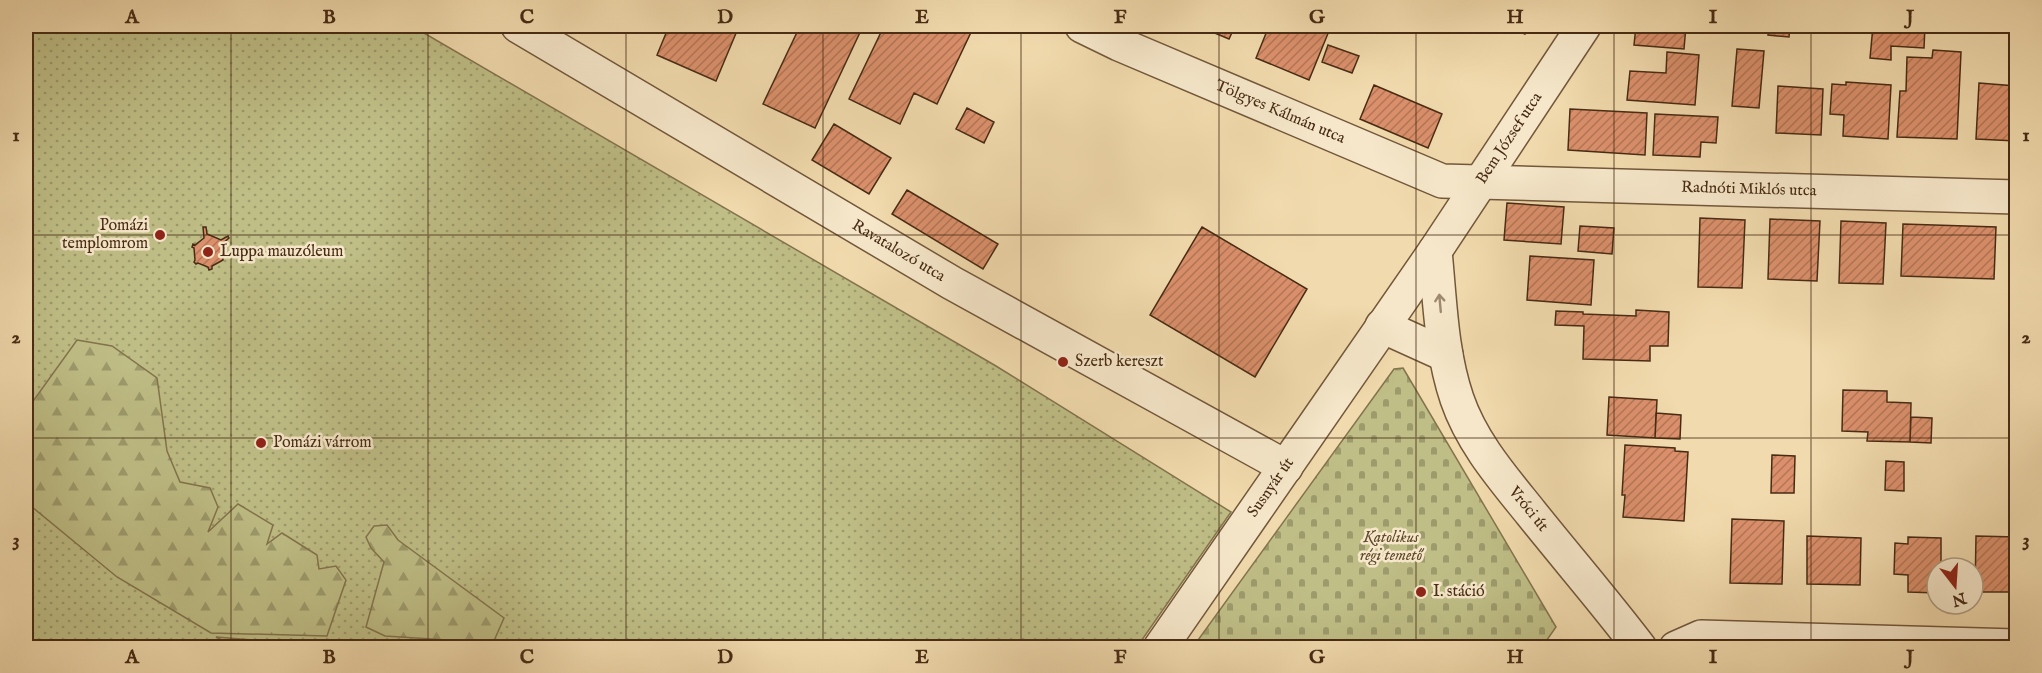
<svg xmlns="http://www.w3.org/2000/svg" width="2042" height="673" font-family="'IM FELL English',serif">
  <defs>
    <pattern id="grass-dots" width="8" height="8" patternUnits="userSpaceOnUse" patternTransform="scale(1.5)"><rect width="8" height="8" fill="#bfbe86"/><path d="M2 2h.1M6 6h.1" fill="none" stroke="#9d9b6c" stroke-width="1.8" stroke-linecap="round"/></pattern>
    <pattern id="forest-firs" width="22" height="20" patternUnits="userSpaceOnUse" patternTransform="scale(1.5)"><rect width="22" height="20" fill="#bfbe86"/><path d="M5 1l3.5 6h-7zM16 11l3.5 6h-7z" fill="#9d9b6c"/></pattern>
    <pattern id="cemetery-stones" width="16" height="16" patternUnits="userSpaceOnUse" patternTransform="scale(1.5)"><rect width="16" height="16" fill="#bfbe86"/><path d="M2 7V4a2 2 0 0 1 4 0v3zM10 15v-3a2 2 0 0 1 4 0v3z" fill="#9d9b6c"/></pattern>
    <pattern id="building-hatch" width="6" height="6" patternUnits="userSpaceOnUse" patternTransform="scale(1.5)"><rect width="6" height="6" fill="#db906b"/><path d="M-1 1l2-2M0 6l6-6M5 7l2-2" fill="none" stroke="#b37657"/></pattern>
  </defs>
  <rect width="100%" height="100%" fill="#f1daad"/>
  <filter id="stains"><feTurbulence type="fractalNoise" baseFrequency=".00333" numOctaves="4"/><feColorMatrix values="0 0 0 0 .2 0 0 0 0 .09 0 0 0 0 .02 0 0 0 .5 -.17"/></filter>
  <radialGradient id="worn" r=".72"><stop offset=".6" stop-color="#630" stop-opacity="0"/><stop offset="1" stop-color="#630" stop-opacity=".3"/></radialGradient>
  <path fill="url(#grass-dots)" stroke="#83744d" stroke-width="1.5" d="M26 26H412L996 366 1231 512 1137 647H26Z"/>
  <path fill="url(#forest-firs)" stroke="#83744d" stroke-width="1.5" d="M77 340 112 346 157 378 167 451 180 482 210 488 218 507 208 532 238 504 273 525 267 544 282 533 317 555 319 569 336 566 346 580 327 636 211 633 117 577 26 502V411Z
    M387 525 398 540 504 618 493 643 385 636 366 627 384 562 371 548 366 537 374 526Z
    M216 637 323 646 332 647H234Z
    M408 641 496 647H403Z"/>
  <path fill="url(#cemetery-stones)" stroke="#83744d" stroke-width="1.5" d="M1403 368 1556 627 1542 647H1193L1394 369Z"/>
  <path fill="url(#building-hatch)" stroke="#472b14" stroke-width="1.5" d="M669 26H739L716 81 657 55Z
    M800 26H863L815 128 763 104Z
    M884 26H974L937 104 914 93 900 124 849 99Z
    M1198 26H1235L1229 39Z
    M1269 26H1331L1309 80 1256 58Z
    M1505 26H1529L1525 34Z
    M1636 26H1686L1684 49 1634 45Z
    M1769 26H1790L1789 37 1768 35Z
    M1873 26H1925L1924 48 1891 46V60L1870 58Z
    M1328 45 1359 56 1352 73 1322 62Z
    M1737 49 1764 51 1759 108 1732 106Z
    M1933 50 1961 52 1957 139 1897 137 1900 91H1906L1907 57 1932 58Z
    M1667 52 1699 55 1695 105 1627 100 1630 71 1666 73Z
    M1846 82 1891 85 1888 139 1843 136 1844 115 1830 114 1832 84 1846 85Z
    M1979 83 2016 86V141L1976 139Z
    M1374 85 1442 114 1428 148 1360 119Z
    M1778 86 1823 89 1821 135 1776 133Z
    M967 108 994 122 984 143 956 129Z
    M1570 109 1647 113 1645 155 1568 150Z
    M1655 114 1718 117 1716 143 1701 142 1700 157 1653 155Z
    M834 124 891 158 869 194 812 160Z
    M907 190 998 244 983 269 892 214Z
    M1507 203 1564 207 1561 244 1504 240Z
    M1700 218 1745 220 1742 288 1698 287Z
    M1770 219 1820 221 1817 281 1768 279Z
    M1841 221 1886 223 1883 284 1839 283Z
    M1903 224 1996 227 1994 279 1901 276Z
    M1580 226 1614 228 1612 254 1578 251Z
    M203 227H206L207 234 221 240 228 236 229 238 222 244 223 260 212 266V269L209 270 208 267 198 263 196 264 194 262 195 260 194 248 192 247 193 244 195 245 204 238Z
    M1202 227 1307 289 1255 377 1150 315Z
    M1530 256 1594 260 1591 305 1527 300Z
    M1636 310 1669 312 1668 346H1650V361L1583 359 1584 326 1555 325 1556 311 1583 312V314L1636 316Z
    M1843 390 1887 391V402L1911 403 1910 442 1867 441 1868 432 1842 431Z
    M1609 397 1657 400 1655 438 1607 435Z
    M1656 413 1681 415 1680 439 1655 438Z
    M1911 417 1932 418 1931 443 1910 442Z
    M1625 445 1675 448V451L1688 452 1684 521 1623 517 1625 495H1622Z
    M1772 455 1795 456 1794 493H1771Z
    M1886 461 1904 462V491L1885 490Z
    M1732 519 1784 521 1782 584 1730 583Z
    M1807 536 1861 538 1860 585 1807 584Z
    M1976 536 2016 537V592H1975Z
    M1908 537 1941 538V568H1937V593L1908 592V575L1894 574 1895 543 1908 544Z"/>
  <g fill="none" stroke-linecap="round" stroke-linejoin="round">
    <defs>
      <g id="minor">
        <path id="s1" d="M518 26 952 283 1286 467"/>
        <path id="s2" d="M1082 26 1119 44 1442 181 2016 197"/>
        <path id="s3" d="M1435 251C1440 301 1441 352 1457 399 1472 443 1503 478 1531 513 1567 558 1605 602 1640 648"/>
        <path d="M1382 326 1446 355"/>
        <path id="s4" d="M1160 648 1435 251 1584 26"/>
        <path d="M1676 648 1701 637 2016 646"/>
      </g>
    </defs>
    <use href="#minor" stroke="#72573a" stroke-width="36"/>
    <use href="#minor" stroke="#f6e7ca" stroke-width="33"/>
  </g>
  <defs><path id="oneway-shaft" d="M-6 0H5M1.5-3L5.5 0L1.5 3" fill="none" stroke-width="1.6" stroke-linecap="round" stroke-linejoin="round" transform="scale(1.5)"/></defs>
  <use stroke="#9e896f" href="#oneway-shaft" transform="translate(1440 303) rotate(-95)"/>
  <path fill="none" stroke="#472b14" stroke-width="1.5" stroke-opacity="0.55" d="M231 26V648M428 26V648M626 26V648M823 26V648M1021 26V648M1219 26V648M1416 26V648M1614 26V648M1811 26V648M26 235H2016M26 438H2016"/>
  <g fill="#8f2418" stroke="#f6e7ca" stroke-width="2">
    <circle cx="160" cy="235" r="6"/>
    <circle cx="208" cy="252" r="6"/>
    <circle cx="1063" cy="362" r="6"/>
    <circle cx="261" cy="443" r="6"/>
    <circle cx="1421" cy="592" r="6"/>
  </g>
  <g text-anchor="middle" dominant-baseline="central" stroke-width="5" stroke-linejoin="round" paint-order="stroke">
    <g font-size="16" fill="#472b14" stroke="#f6e7ca">
      <text stroke="none"><textPath href="#s2" startOffset="216">Tölgyes Kálmán utca</textPath></text>
      <text stroke="none"><textPath href="#s4" startOffset="618">Bem József utca</textPath></text>
      <text stroke="none"><textPath href="#s2" startOffset="699">Radnóti Miklós utca</textPath></text>
      <text stroke="none"><textPath href="#s1" startOffset="442">Ravatalozó utca</textPath></text>
      <text stroke="none"><textPath href="#s4" startOffset="195">Susnyár út</textPath></text>
      <text stroke="none"><textPath href="#s3" startOffset="282">Vróci út</textPath></text>
    </g>
    <g font-size="16" fill="#472b14" stroke="#f6e7ca" text-anchor="start">
      <text x="148" y="226" text-anchor="end">Pomázi<tspan x="148" dy="18">templomrom</tspan></text>
      <text x="220" y="252">Luppa mauzóleum</text>
      <text x="1075" y="362">Szerb kereszt</text>
      <text x="273" y="443">Pomázi várrom</text>
      <text x="1433" y="592">I. stáció</text>
    </g>
    <g font-size="16" font-style="italic" fill="#5f482b" stroke="#f6e7ca">
      <text x="1391" y="538">Katolikus<tspan x="1391" dy="18">régi temető</tspan></text>
    </g>
  </g>
  <rect width="2042" height="673" fill="none" stroke="#f1daad" stroke-width="66"/>
  <g transform="translate(1955 586) rotate(163)"><circle r="28" fill="#f6e7ca" stroke="#b09c81" stroke-width="1.5"/>
  <path d="M0-4.5L10 22L0 15L-10 22Z" fill="#8f2418"/>
  <text y="-9" font-size="16" font-weight="bold" text-anchor="middle" fill="#472b14">N</text>
  </g>
  <rect x="33" y="33" width="1976" height="607" fill="none" stroke="#472b14" stroke-width="2"/>
  <g font-size="20" text-anchor="middle" font-weight="bold" fill="#472b14">
    <text x="132" y="23">A</text>
    <text x="329" y="23">B</text>
    <text x="527" y="23">C</text>
    <text x="725" y="23">D</text>
    <text x="922" y="23">E</text>
    <text x="1120" y="23">F</text>
    <text x="1317" y="23">G</text>
    <text x="1515" y="23">H</text>
    <text x="1713" y="23">I</text>
    <text x="1910" y="23">J</text>
    <text x="16" y="141">1</text>
    <text x="2026" y="141">1</text>
    <text x="16" y="343">2</text>
    <text x="2026" y="343">2</text>
    <text x="16" y="546">3</text>
    <text x="2026" y="546">3</text>
    <text x="132" y="663">A</text>
    <text x="329" y="663">B</text>
    <text x="527" y="663">C</text>
    <text x="725" y="663">D</text>
    <text x="922" y="663">E</text>
    <text x="1120" y="663">F</text>
    <text x="1317" y="663">G</text>
    <text x="1515" y="663">H</text>
    <text x="1713" y="663">I</text>
    <text x="1910" y="663">J</text>
  </g>
  <rect width="100%" height="100%" filter="url(#stains)"/>
  <rect width="100%" height="100%" fill="url(#worn)"/>
</svg>
